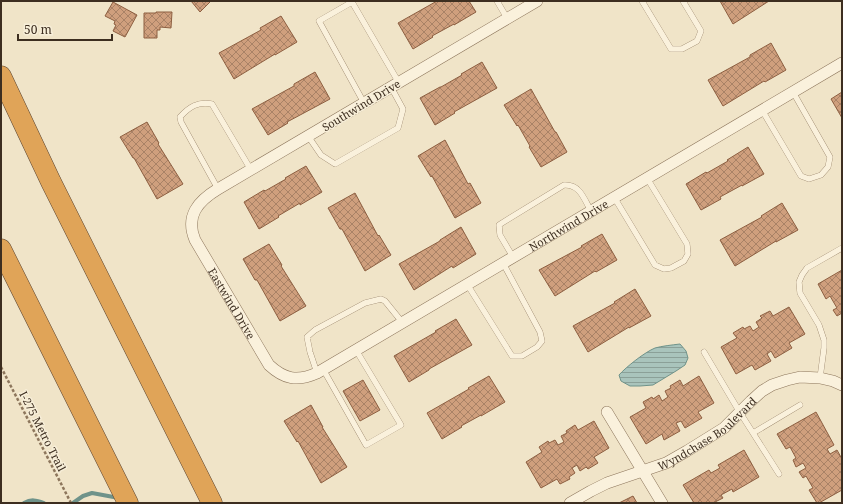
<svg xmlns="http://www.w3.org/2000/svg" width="843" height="504" font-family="'Noto Serif',serif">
  <defs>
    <pattern id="water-rules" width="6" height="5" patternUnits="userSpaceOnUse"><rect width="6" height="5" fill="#a9c4bc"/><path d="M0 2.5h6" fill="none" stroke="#8ba098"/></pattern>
    <pattern id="building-cross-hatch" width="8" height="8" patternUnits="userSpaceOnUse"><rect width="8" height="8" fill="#cf9f7d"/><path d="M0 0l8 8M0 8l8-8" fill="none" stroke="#a98266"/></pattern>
  </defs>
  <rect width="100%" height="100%" fill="#f0e4c8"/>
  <path fill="url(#water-rules)" stroke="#6f938a" d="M680 344 686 351 688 358 685 365 676 371 653 385 640 386H630L621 381 619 375C626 367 645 352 655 348 662 346 672 345 680 344Z"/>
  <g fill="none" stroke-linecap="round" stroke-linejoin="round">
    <path stroke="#6f938a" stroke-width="4" d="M24 503C31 499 36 500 44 503
      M73 503 83 496 92 493 119 498"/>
  </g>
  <path fill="url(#building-cross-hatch)" stroke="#8d5f41" d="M191 1H211L200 12Z
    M437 1H469L476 12 454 25V24L432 36 433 37 413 49 398 23Z
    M720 1H769L733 24Z
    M113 2 137 15 125 37 113 31 116 25 114 24 115 21 105 16Z
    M156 12H172L171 28 160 27V30H157V38H144V13H156Z
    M281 16 297 42 275 55V54L234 79 219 53 261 30 260 28Z
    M771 43 786 70 765 82 764 81 723 106 708 80 750 57V55Z
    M482 62 497 88 454 112 455 113 435 125 420 98 440 87H441L462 75 461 74Z
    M315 72 330 99 287 122 288 123 268 135 252 109 294 86V84Z
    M531 89 555 132H556L567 152 541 167 529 147 530 146 518 125 517 126 504 105Z
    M842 92V118L831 99Z
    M147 122 159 143 158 144 183 184 157 199 134 158H133L120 137Z
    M445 140 468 184 470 183 481 203 455 218 432 176 431 177 418 156Z
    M748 147 764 174 742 186V185L720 197 721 199 701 210 686 184 706 172 707 173 728 161 727 160Z
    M306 166 322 192 300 205V203L278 216 279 217 259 229 244 202 264 190 265 191 286 179 285 178Z
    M355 193 378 236 379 235 391 255 365 271 342 229H340L328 208Z
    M782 203 798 230 776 242V241L735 266 720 240 762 217 761 216Z
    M461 227 476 254 453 268 452 266 414 290 399 264 440 241V240Z
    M602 234 617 260 596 272 595 271 555 296 539 270 582 247 581 246Z
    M269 244 282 265 281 266 306 306 280 321 257 280H255L243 259Z
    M842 270V313L837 316 833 310 837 308 830 296 826 299 818 284Z
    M635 289 651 316 629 328V327L588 352 573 326 615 303 614 302Z
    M789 307 805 334 789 343 792 348 775 358 771 351 767 354 771 361 755 370 752 365 736 374 721 347 737 338 733 333 743 327 744 329 750 326 753 331 759 327 756 322 762 318 760 316 770 311 773 316Z
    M456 319 472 345 429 369V370L409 382 394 356 436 332 435 331Z
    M489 376 505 402 481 416V415L461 426 462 427 442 439 427 413 469 389 468 388Z
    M699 376 714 403 698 412 702 418 685 428 681 421 676 423 680 431 664 440 662 434 646 444 630 417 646 408 643 402 652 397 653 399 659 395 662 401 668 397 665 391 671 388 670 386 680 380 683 386Z
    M363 380 380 410 360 421 343 391Z
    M311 405 323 427H322L347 467 321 483 298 441 297 442 284 421Z
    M816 412 834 445 827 449 830 454 837 450 842 459V490L819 503H817L809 490 813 488 806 476 803 478 799 472 806 468 803 463 796 467 793 460 796 458 790 447 786 449 777 434Z
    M594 421 609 448 594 457 598 463 588 469 586 467 580 471 577 465 572 468 575 473 569 477 570 479 560 484 557 479 541 488 526 462 542 452 539 447 548 441 549 443 555 440 558 445 564 442 561 436 567 433 566 431 575 425 578 430Z
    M744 450 759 477 733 492 732 489 721 495 723 498 713 503H694L683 485 709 470 711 473 720 468 718 465Z
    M633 496 637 503H619Z"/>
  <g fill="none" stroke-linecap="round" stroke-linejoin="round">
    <defs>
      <path id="lane" d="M497 1 507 18
        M642 1 671 49H682L697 41 701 31 683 1
        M364 103 319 21 352 2 399 83
        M762 110 801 176 809 179 821 175 828 167 830 157 793 92
        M308 136 321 155 335 164 398 128 403 109 391 87
        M218 189 181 122 180 117C189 107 198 101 212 104L251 170
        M614 197 655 265 664 269 671 268 684 261 688 254 687 244 647 178
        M513 257 500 235 499 225 502 223 564 185C580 184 584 199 591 211
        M467 284 512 356H522L537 347 542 341 540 332 503 263
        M704 352 739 411 779 474
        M323 369 366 445 401 425 356 350
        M317 373 310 352 307 337 315 330 365 303 381 299 385 301 402 322
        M820 378 824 348V340L819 325 800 293 799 282 802 275 807 268 842 248
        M753 433 800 405"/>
      <g id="street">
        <path id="s1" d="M537 1 218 189C198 201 185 216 195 240L269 365C284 379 297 382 317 373L842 63"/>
        <path d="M607 412 662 503"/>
        <path id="s2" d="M570 503 591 491 607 483 666 463 687 451 724 428 751 401 762 391 772 385 787 380 800 377 820 378 833 381 842 385"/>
      </g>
      <path id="highway" d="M1 76 51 182 212 503
        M1 249 128 503"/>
    </defs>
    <use href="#lane" stroke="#8d765c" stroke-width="6"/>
    <use href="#street" stroke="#8d765c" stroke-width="12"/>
    <use href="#highway" stroke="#5b4430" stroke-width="21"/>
    <path stroke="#8d765c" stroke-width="2.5" stroke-dasharray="3 2" stroke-linecap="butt" d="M1 367 71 503"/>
    <use href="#lane" stroke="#faf1dc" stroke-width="5.5"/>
    <use href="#street" stroke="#faf1dc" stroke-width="11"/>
    <use href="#highway" stroke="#e0a458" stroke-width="20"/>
  </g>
  <g text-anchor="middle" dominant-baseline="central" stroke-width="3" stroke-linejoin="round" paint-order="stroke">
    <g font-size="11" fill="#3d2e20" stroke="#f7eed8">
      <text transform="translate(361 105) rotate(-31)">Southwind Drive</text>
      <text stroke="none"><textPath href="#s1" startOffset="922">Northwind Drive</textPath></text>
      <text stroke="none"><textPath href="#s1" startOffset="506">Eastwind Drive</textPath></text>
      <text transform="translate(43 431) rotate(63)">I-275 Metro Trail</text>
      <text stroke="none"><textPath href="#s2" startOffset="155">Wyndchase Boulevard</textPath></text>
    </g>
  </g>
  <rect width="843" height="504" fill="none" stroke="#3d2e20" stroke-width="4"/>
  <path d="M18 34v6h94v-6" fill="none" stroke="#3d2e20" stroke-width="2"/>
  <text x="24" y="34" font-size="12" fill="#3d2e20" stroke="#f7eed8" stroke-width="3" paint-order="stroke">50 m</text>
</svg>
